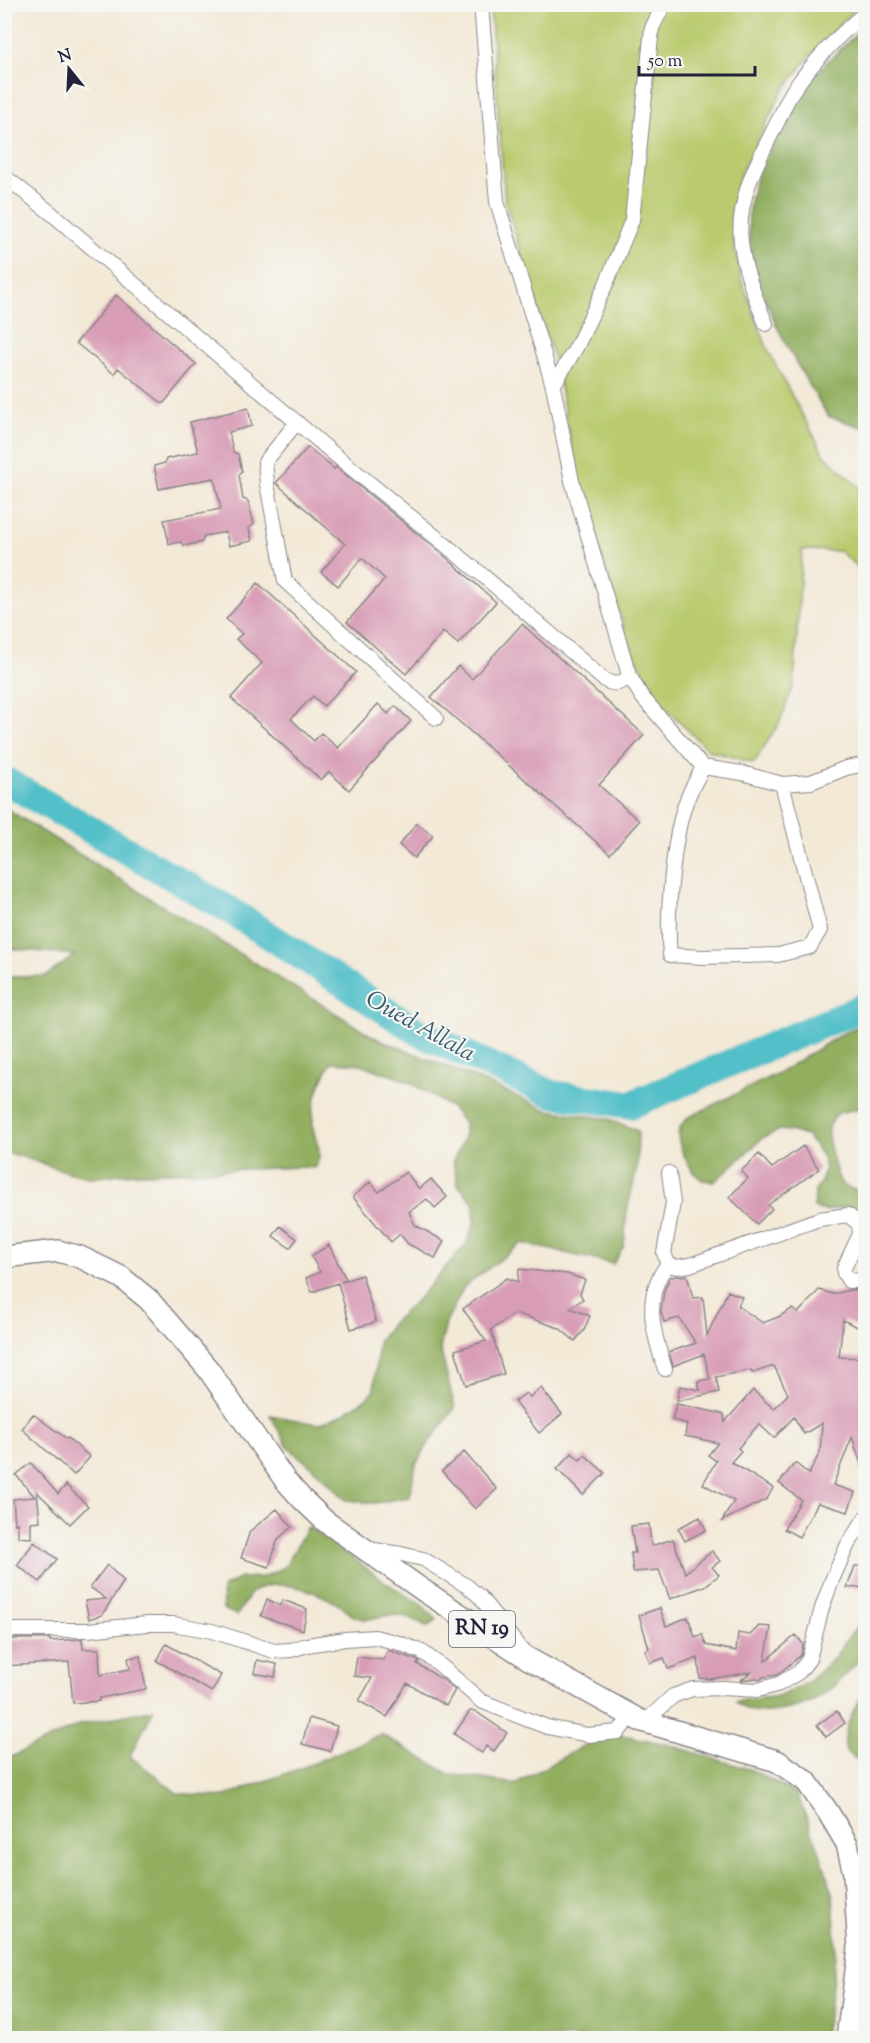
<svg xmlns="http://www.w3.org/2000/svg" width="870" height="2043" font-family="'Sorts Mill Goudy',serif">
  <rect width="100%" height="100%" fill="#f6f6f2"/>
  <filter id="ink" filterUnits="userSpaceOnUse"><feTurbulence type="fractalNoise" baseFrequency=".0167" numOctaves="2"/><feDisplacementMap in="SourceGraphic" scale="12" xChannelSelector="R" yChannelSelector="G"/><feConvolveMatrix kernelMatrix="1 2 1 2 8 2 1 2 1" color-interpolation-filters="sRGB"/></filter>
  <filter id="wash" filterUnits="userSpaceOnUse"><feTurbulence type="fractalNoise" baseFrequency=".008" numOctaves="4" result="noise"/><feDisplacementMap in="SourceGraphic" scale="24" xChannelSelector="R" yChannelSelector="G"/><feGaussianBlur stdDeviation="1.35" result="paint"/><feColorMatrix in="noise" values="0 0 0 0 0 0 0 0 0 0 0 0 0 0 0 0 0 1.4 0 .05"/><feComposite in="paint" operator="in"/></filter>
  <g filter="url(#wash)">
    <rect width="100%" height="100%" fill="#f3e9d7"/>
    <path fill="#b9cb6e" stroke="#6e7654" stroke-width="1.5" d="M490 5H859L811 55 782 92 753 150 741 171 734 208V244L741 279 767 348 792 396 824 454 866 494 865 573 839 551 802 550 794 683 780 722 754 763 708 750 661 703 629 643 578 480 556 366 505 201Z"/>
    <path fill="#92af61" stroke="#5a684e" stroke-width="1.5" d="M865 25V428L828 416C789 352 727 257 756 179 761 164 770 149 778 135 791 112 803 90 820 70 834 54 851 40 865 25Z
      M5 808 374 1037 482 1081 547 1110 609 1119 638 1131 637 1167 627 1211 624 1246 613 1264 522 1243 464 1287 447 1320 440 1348 455 1408 430 1441 416 1464 409 1497 374 1503 346 1500 319 1473 289 1448 270 1415 318 1424 341 1415 367 1398 374 1389 378 1342 392 1323 416 1301 466 1244 475 1222 473 1202 458 1185 453 1161 464 1138V1123L452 1108 410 1082 360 1064 332 1062C320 1080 311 1104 313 1127 315 1146 325 1148 315 1168L300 1167 118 1174 94 1178 71 1173 13 1154H5V977L46 976 75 955 5 948Z
      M865 1023V1107L838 1113C834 1118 830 1124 828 1130 827 1137 837 1180 842 1184 848 1189 859 1190 865 1190V1225L863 1219 852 1209 845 1207 826 1211 814 1208 815 1191 821 1182 825 1169 822 1155 807 1136 790 1131 780 1130 764 1137 715 1181C711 1181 705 1181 701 1179 691 1172 675 1143 679 1131 680 1126 684 1122 687 1118L782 1071 840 1035Z
      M307 1527 319 1533 388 1584 422 1605 437 1620 428 1627C413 1619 401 1613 384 1616 374 1618 366 1621 356 1617 350 1615 347 1610 341 1606 319 1592 278 1575 253 1592 247 1596 242 1608 237 1615L223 1609 222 1588 240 1578 264 1577 285 1567Z
      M865 1619V1656C850 1668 837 1686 820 1697 801 1709 753 1721 736 1702L741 1700 773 1697 785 1694 808 1682 836 1656 849 1636Z
      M865 1693 866 1765H865L846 1752C841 1734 853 1707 865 1693Z
      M154 1709 130 1756 177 1793 222 1797 309 1765 381 1734 449 1774 515 1784 608 1732 666 1744 752 1770 797 1794 818 1847 833 1893 836 1947 829 2011 823 2038H5L4 1760 79 1725Z"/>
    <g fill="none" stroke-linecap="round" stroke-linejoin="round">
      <path stroke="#52bfc9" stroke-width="28" d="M4 780 228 909 420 1033 552 1094 630 1105 866 1006"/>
    </g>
    <g id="blocks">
      <path fill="#d89cb6" d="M116 295 196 364 163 404 118 368 114 374 76 343Z
        M248 408 252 426 229 432 233 452 238 454 242 471 239 475 243 499 248 501 254 524 249 528 252 541 229 546 226 532 204 536 202 542 184 546 181 542 169 544 164 520 221 509 214 478 159 489 154 466 165 463 166 459 198 452 190 422Z
        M308 447 334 469 336 467 448 559 496 602 458 644 443 632 406 674 347 622 385 579 362 558 338 586 321 572 345 544 276 483Z
        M258 583 356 672 324 706 313 696 291 719 314 741 321 733 338 748 378 704 388 714 395 706 411 721 349 790 329 772 321 780 231 698 262 663 236 639 242 634 226 619Z
        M522 624 644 735 599 785 639 821 610 854 431 697 458 666 472 679Z
        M417 823 433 836 414 858 399 845Z
        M803 1146 819 1169 768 1205 772 1209 757 1224 729 1197 748 1178 741 1171 759 1154 772 1168Z
        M406 1172 419 1189 431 1179 447 1197 435 1208 427 1199 409 1212 415 1225 444 1241 435 1258 408 1244 400 1234 391 1242 353 1197 370 1182 379 1192Z
        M280 1226 297 1239 290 1248 273 1236Z
        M329 1245 346 1279 341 1282 362 1275 376 1322 351 1329 338 1283 312 1292 306 1278 320 1272 311 1256Z
        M519 1269 567 1274 585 1280 580 1294 583 1299 570 1308 590 1316 584 1330 575 1341 559 1328 515 1313 491 1330 504 1374 466 1385 455 1350 486 1341 463 1309 507 1278 518 1282Z
        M687 1275 693 1298 703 1297 707 1335 728 1291 742 1297 738 1306 763 1323 778 1317 792 1309 798 1313 819 1290 833 1294 850 1290 862 1289V1293L866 1292V1331L843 1320 839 1357 866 1358V1470H863L852 1437 833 1485 855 1492 848 1512 818 1503 799 1537 784 1529 801 1500 779 1483 795 1463 809 1474 820 1452 822 1423 804 1434 794 1417 774 1438 759 1424 738 1448 741 1451 731 1462 773 1488 767 1499 722 1521 734 1501 703 1484 716 1461 708 1455 718 1443 685 1436 687 1424 672 1420 676 1404 724 1414 725 1422 753 1390 774 1409 788 1394 774 1366 752 1373 751 1370 716 1377 719 1392 677 1401 680 1386 700 1390 698 1381 710 1379 704 1354 673 1366 669 1352 696 1343 679 1318 664 1322 661 1312 664 1291 670 1277Z
        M541 1388 562 1414 539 1433 514 1402 526 1393 530 1397Z
        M33 1414 67 1439 68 1438 90 1457 74 1475 22 1429Z
        M464 1452 497 1489 475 1509 442 1471Z
        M572 1453 580 1460 585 1455 605 1473 583 1495 557 1469Z
        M31 1463 58 1494 66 1485 88 1506 70 1524 37 1492 40 1521 31 1522V1538L18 1537V1523L15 1524 13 1499 35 1497 16 1475Z
        M277 1509 292 1527 278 1539 269 1567 241 1558 250 1531Z
        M700 1517 706 1530 685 1541 678 1528Z
        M649 1524 651 1546 673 1539 685 1573 712 1551 720 1561 712 1567 719 1575 705 1586 670 1599 659 1570 633 1572 631 1553H635L631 1526Z
        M34 1542 57 1559 40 1582 17 1565Z
        M107 1565 124 1581 102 1615 89 1619 85 1601 106 1599 90 1587Z
        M855 1566H866V1587L847 1588Z
        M267 1599 280 1606 283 1600 307 1609 303 1630 261 1616Z
        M660 1608 666 1626 688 1617 695 1637 702 1634 706 1645 736 1651 738 1633 750 1635 759 1626 771 1627 765 1661 796 1635 803 1644 801 1655 777 1675 763 1677 760 1680 757 1678 741 1680 751 1672 710 1679 700 1678 698 1658 668 1669 664 1658 650 1663 645 1650 649 1648 639 1615Z
        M4 1639H50V1641L82 1639 83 1649H99L100 1675 130 1669 128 1658 140 1656 146 1689 99 1698V1701L73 1703 69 1662 4 1666Z
        M166 1644 221 1675 212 1692 157 1661Z
        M388 1650 419 1661 417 1664 442 1679 455 1690 446 1706 407 1683 387 1717 359 1701 372 1678 354 1676 357 1657 383 1660Z
        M257 1660 277 1664 275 1677 254 1673Z
        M470 1711H475L507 1733 494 1751 486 1746 482 1753 454 1734Z
        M837 1711 845 1723 826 1737 817 1725Z
        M309 1718 337 1726 330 1751 302 1744Z"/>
    </g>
  </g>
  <g filter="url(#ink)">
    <use href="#blocks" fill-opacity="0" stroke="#8a8689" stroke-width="1.5"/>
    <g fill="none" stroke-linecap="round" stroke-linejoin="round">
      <defs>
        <path id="minor" d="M481 4 497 202 544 355 553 386 572 481 629 675 642 697 703 767 742 773 782 784 811 782 846 768 866 764
          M4 176 51 213 334 454 480 573 603 679C614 686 621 685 629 675
          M766 324C755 297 744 271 741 242 736 198 759 159 778 121 783 111 787 99 794 89 814 61 840 34 866 12
          M553 386 577 346 606 284 632 220 652 28 664 4
          M297 422 265 462 267 484 285 581 436 718
          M703 767C698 777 692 787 688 797 673 832 666 917 670 955L702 957 778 955 810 947 820 930 782 784
          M669 1173 673 1203 664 1253 668 1264 676 1267 690 1265 819 1219 848 1215 859 1224 860 1234 844 1268V1273L849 1281 866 1280
          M665 1369C653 1333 642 1296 668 1264
          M368 1549 401 1554 423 1559 467 1586 480 1597 519 1647
          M4 1630H88L147 1624H173L212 1631 274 1651 291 1650 307 1645 345 1639 375 1637 399 1643 422 1652 440 1665 481 1701 526 1719 547 1727 588 1735 618 1732 632 1716
          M645 1722 673 1696 693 1689 722 1688 758 1690 779 1684 799 1672 809 1659 822 1608 832 1580 848 1544 866 1517"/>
        <path id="primary" d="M4 1257 58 1251 80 1257 121 1277 149 1300 208 1369 285 1480 302 1499 325 1521 424 1591 527 1658 639 1720 777 1761 806 1781 828 1812 847 1844 854 1873 859 1949 847 2038"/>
      </defs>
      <use href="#minor" stroke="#8a8689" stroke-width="16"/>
      <use href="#primary" stroke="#8a8689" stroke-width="24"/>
      <use href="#minor" stroke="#fff" stroke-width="14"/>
      <use href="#primary" stroke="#fff" stroke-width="21"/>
    </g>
  </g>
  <g text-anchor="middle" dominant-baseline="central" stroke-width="4.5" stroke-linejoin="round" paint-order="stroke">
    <rect fill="#f6f6f2" stroke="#626272" stroke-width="1.5" x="449" y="1611" width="66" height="36" rx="4.5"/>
    <g font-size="21" font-weight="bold" fill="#22223b">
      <text x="482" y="1629">RN 19</text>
    </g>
    <g font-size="24" font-style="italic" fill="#33596d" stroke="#f6f6f2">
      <text transform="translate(420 1027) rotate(29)">Oued Allala</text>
    </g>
  </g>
  <rect width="870" height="2043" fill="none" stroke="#f6f6f2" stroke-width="24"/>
  <g transform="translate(69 69) rotate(342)" stroke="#f6f6f2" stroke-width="4.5" paint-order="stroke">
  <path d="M0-4.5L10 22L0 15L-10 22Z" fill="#22223b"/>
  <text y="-9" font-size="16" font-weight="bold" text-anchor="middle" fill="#22223b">N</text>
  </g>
  <path d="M639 66v9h116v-9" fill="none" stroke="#22223b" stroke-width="3"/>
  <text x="648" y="66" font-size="18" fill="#22223b" stroke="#f6f6f2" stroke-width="4.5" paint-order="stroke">50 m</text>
</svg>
